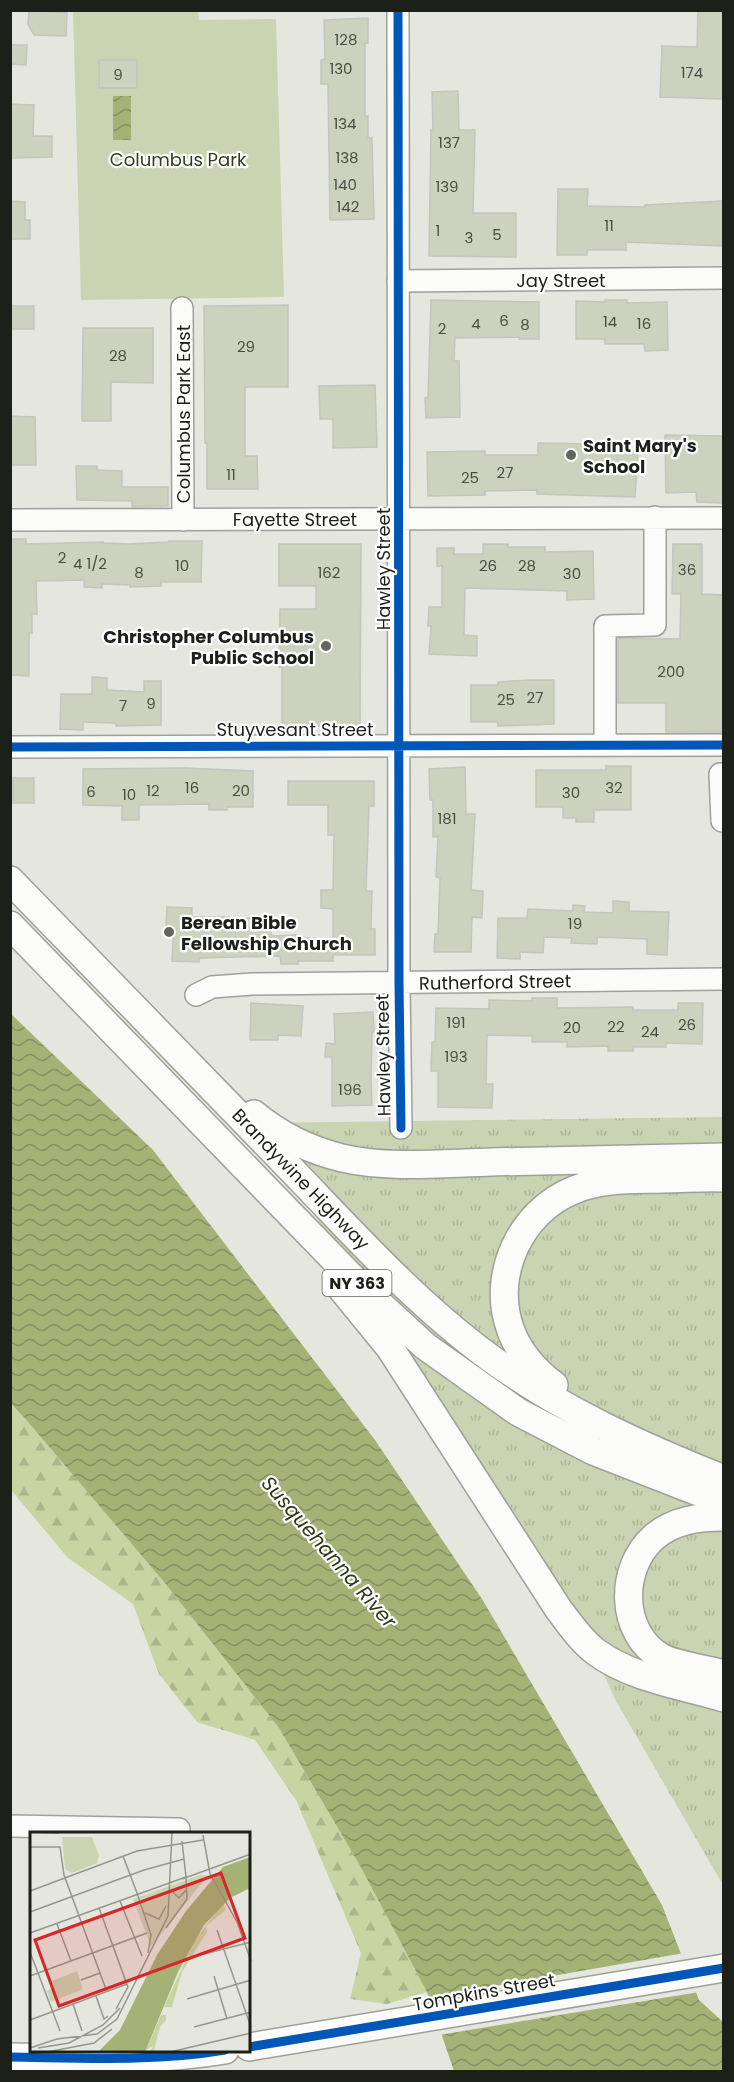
<svg xmlns="http://www.w3.org/2000/svg" width="734" height="2082" font-family="Poppins,sans-serif">
  <defs>
    <pattern id="grass-tufts" width="24" height="20" patternUnits="userSpaceOnUse" patternTransform="scale(1.5)"><rect width="24" height="20" fill="#cad3b2"/><path d="M3 7l-1-3M5 7V3M7 7l1-3M15 17l-1-3M17 17v-4M19 17l1-3" fill="none" stroke="#adb598"/></pattern>
    <pattern id="forest-firs" width="22" height="20" patternUnits="userSpaceOnUse" patternTransform="scale(1.5)"><rect width="22" height="20" fill="#c8d4a2"/><path d="M5 1l3.5 6h-7zM16 11l3.5 6h-7z" fill="#abb68b"/></pattern>
    <pattern id="water-waves" width="16" height="10" patternUnits="userSpaceOnUse" patternTransform="scale(1.5)"><rect width="16" height="10" fill="#a4b276"/><path d="M0 5q4-4 8 0t8 0" fill="none" stroke="#859060"/></pattern>
  </defs>
  <rect width="100%" height="100%" fill="#e5e7de"/>
  <path fill="url(#grass-tufts)" d="M723 1117V1885L616 1701 574 1610 254 1123Z"/>
  <path fill="url(#forest-firs)" d="M10 1404 28 1422 164 1582 279 1728 359 1864 427 1992 387 2004 350 1999 361 1953 296 1800 255 1740 197 1722 159 1674 133 1604 68 1558 11 1490Z"/>
  <path fill="#cad3b2" d="M198 10 199 20 276 19 284 297 81 300 73 11Z"/>
  <path fill="url(#water-waves)" d="M113 96H131V140H113Z
    M10 1013 153 1150 375 1440 482 1599 662 1905 699 2000 723 2022V2071H454L427 1992 359 1864 279 1728 164 1582 28 1422 11 1404Z"/>
  <path fill="#e5e7de" d="M684 1953 699 1992 439 2035 426 1998Z"/>
  <path fill="#ccd2bd" stroke="#c3c5be" stroke-width="1.5" d="M29 10 67 13 66 36 34 35 28 24Z
    M698 11H723V99L660 97 662 46 697 47Z
    M368 18V43H365V116H368V138H372L374 219 330 220 328 84H321V60L325 59 324 20Z
    M10 45H27L26 65 10 64Z
    M99 60H137V88H99Z
    M458 91 459 130H475L473 213H516V257L429 256 431 130H433L432 92Z
    M10 104 34 105 33 136H52V157L10 158Z
    M558 189H588L587 206 645 207V205L723 201V246L626 242V250H587V255H557Z
    M10 201 25 202V220H30V239H10Z
    M431 300 539 302V339H519V337L455 338 454 361H459L460 417 426 418 425 398 428 397Z
    M605 300H627V303L667 302 668 350 645 351 644 344H605V339H576V301L605 302Z
    M288 305V387H245V456H257L258 489H207V443H205L204 306Z
    M10 306H34V329H10Z
    M83 328H153V383L111 382V421H82Z
    M375 385 377 447 333 448V419H320L319 386Z
    M10 416 35 417 36 465H10Z
    M665 435 723 436V503L697 502 696 492 666 493Z
    M538 443 594 444V449L638 451 635 497 537 494V490L485 491V495L428 496 427 452 485 451V455H538Z
    M76 466H97V470L122 471V487H168V506L132 507V501L77 500Z
    M10 539H26V544L103 542V543L130 544 169 542V541H202L201 582H161V586L130 587V585L102 584V588L84 587V580L36 581 37 614H32V633H29V676L10 675Z
    M279 544H361L360 726H282V667H279L280 609H316V586H279Z
    M483 544H508V547H545V552L593 551 594 599 567 600V591L465 588 464 635 477 636V656L429 654 431 626H428L429 607H442V566H437V548H454V554H483Z
    M673 544H702V594L723 595V732H666V703H618V638L680 639 681 594H672Z
    M92 677 107 678V690L144 692V681H161V725L116 726V723L83 722V730L60 729 61 694H92Z
    M529 680H554V724L498 726V722H471V685H498V682Z
    M606 766H631V810H594V822H576V818H563V807H536V770H606Z
    M465 767 466 814H475L471 890 483 891 482 918 472 917 471 952H434L435 934H438L440 878 436 877 438 837H433V800H430L429 769Z
    M186 768 253 771V807H227V810H209V804L139 805V820H122V806L83 805V769Z
    M13 778H34V803H13Z
    M288 781H374V806H369L366 891H372L371 929H375V955H333V961H298V964H281L280 956 199 958V962L172 961 174 926H166L167 907 192 908V917H229V919L270 917 271 936 297 935V938L333 939V909L321 908V890H333L334 835H328V805H288Z
    M613 901 629 902V911L669 912 667 955 647 954V939L597 937V944L571 943 572 938 544 937 543 953 520 952V959L497 958 498 918H527L528 909 573 911V905L585 906 584 912 613 913Z
    M532 998H557V1008L633 1007V1010H678V1003H703L702 1044 666 1043V1047H633V1051H608V1046L567 1047V1042H532V1036L487 1035 486 1084H493L492 1108 438 1107V1071H431L432 1042H435L436 1008 489 1009V1000L532 1001Z
    M251 1003 303 1006 301 1036 278 1035V1040H250Z
    M373 1012 374 1032H372L371 1081 372 1105 332 1106V1057H325L326 1043 335 1044 334 1014Z"/>
  <g fill="none" stroke-linecap="round" stroke-linejoin="round">
    <defs>
      <path id="minor" d="M398 10 399 983 401 1128
        M398 281 724 278
        M182 308 183 520
        M10 520 724 518
        M605 745V626L655 625V517
        M10 747 724 745
        M722 821 720 774 724 775
        M196 995 212 987 252 984 724 979
        M10 1826 179 1829"/>
      <path id="major" d="M10 880C103 975 195 1070 287 1165 352 1232 414 1302 489 1357 561 1410 641 1446 724 1479
        M10 925 362 1288 425 1346 518 1412 593 1451 724 1502
        M254 1114C279 1135 310 1150 342 1158 389 1169 444 1163 492 1162 569 1160 646 1159 724 1157
        M341 1288 390 1348 559 1610C570 1624 581 1641 596 1652 633 1679 681 1685 724 1698
        M554 1385C534 1370 518 1352 510 1328 491 1274 521 1211 574 1190 602 1178 635 1180 664 1179 684 1179 704 1177 724 1178
        M724 1517C699 1517 674 1520 654 1537 619 1568 619 1632 661 1657 673 1664 709 1670 724 1674
        M249 2047 724 1968
        M10 2057C83 2058 154 2062 225 2050"/>
    </defs>
    <use href="#minor" stroke="#9fa199" stroke-width="24"/>
    <use href="#major" stroke="#9fa199" stroke-width="30"/>
    <use href="#minor" stroke="#fbfbfa" stroke-width="21"/>
    <use href="#major" stroke="#fbfbfa" stroke-width="27"/>
    <defs>
      <path id="cycleway" d="M398 10 399 983 401 1128
        M10 747 724 745
        M249 2047 724 1968
        M10 2057C83 2058 154 2062 225 2050"/>
    </defs>
    <use href="#cycleway" stroke="#fff" stroke-width="13"/>
    <use href="#cycleway" stroke="#0057b8" stroke-width="9"/>
  </g>
  <g fill="#63655e" stroke="#fff" stroke-width="2">
    <circle cx="571" cy="455" r="6"/>
    <circle cx="326" cy="646" r="6"/>
    <circle cx="169" cy="932" r="6"/>
  </g>
  <g text-anchor="middle" dominant-baseline="central" stroke-width="4.5" stroke-linejoin="round" paint-order="stroke">
    <g font-size="15" fill="#494c42">
      <text x="346" y="39">128</text>
      <text x="341" y="68">130</text>
      <text x="692" y="72">174</text>
      <text x="118" y="74">9</text>
      <text x="345" y="123">134</text>
      <text x="449" y="142">137</text>
      <text x="347" y="157">138</text>
      <text x="345" y="184">140</text>
      <text x="447" y="186">139</text>
      <text x="348" y="206">142</text>
      <text x="609" y="225">11</text>
      <text x="438" y="230">1</text>
      <text x="497" y="234">5</text>
      <text x="469" y="237">3</text>
      <text x="504" y="320">6</text>
      <text x="610" y="321">14</text>
      <text x="476" y="323">4</text>
      <text x="644" y="323">16</text>
      <text x="525" y="324">8</text>
      <text x="442" y="328">2</text>
      <text x="246" y="346">29</text>
      <text x="118" y="355">28</text>
      <text x="505" y="472">27</text>
      <text x="231" y="474">11</text>
      <text x="470" y="477">25</text>
      <text x="62" y="557">2</text>
      <text x="90" y="563">4 1/2</text>
      <text x="182" y="565">10</text>
      <text x="488" y="565">26</text>
      <text x="527" y="565">28</text>
      <text x="687" y="569">36</text>
      <text x="139" y="572">8</text>
      <text x="329" y="572">162</text>
      <text x="572" y="573">30</text>
      <text x="671" y="671">200</text>
      <text x="535" y="697">27</text>
      <text x="506" y="699">25</text>
      <text x="151" y="703">9</text>
      <text x="123" y="705">7</text>
      <text x="192" y="787">16</text>
      <text x="614" y="787">32</text>
      <text x="153" y="790">12</text>
      <text x="241" y="790">20</text>
      <text x="91" y="791">6</text>
      <text x="571" y="792">30</text>
      <text x="129" y="794">10</text>
      <text x="447" y="818">181</text>
      <text x="575" y="923">19</text>
      <text x="456" y="1022">191</text>
      <text x="687" y="1024">26</text>
      <text x="616" y="1026">22</text>
      <text x="572" y="1027">20</text>
      <text x="650" y="1031">24</text>
      <text x="456" y="1056">193</text>
      <text x="350" y="1089">196</text>
    </g>
    <rect fill="#fff" stroke="#61625e" stroke-width="1.5" x="322.5" y="1270" width="69" height="26" rx="4.5"/>
    <g font-size="16" font-weight="bold" fill="#1d1f19">
      <text x="357" y="1283">NY 363</text>
    </g>
    <g font-size="18" fill="#343c19" stroke="#fff">
      <text x="178" y="159">Columbus Park</text>
    </g>
    <g font-size="18" fill="#1d1f19" stroke="#fff">
      <text x="561" y="280">Jay Street</text>
      <text transform="translate(183 414) rotate(-90)">Columbus Park East</text>
      <text x="295" y="519">Fayette Street</text>
      <text transform="translate(383 569) rotate(-90)">Hawley Street</text>
      <text x="295" y="729">Stuyvesant Street</text>
      <text transform="translate(495 982) rotate(-1)">Rutherford Street</text>
      <text transform="translate(383 1055) rotate(-91)">Hawley Street</text>
      <text transform="translate(301 1179) rotate(46)">Brandywine Highway</text>
      <text transform="translate(484 1992) rotate(-10)">Tompkins Street</text>
    </g>
    <g font-size="18" font-weight="bold" fill="#1d1f19" stroke="#fff" text-anchor="start">
      <text x="583" y="445">Saint Mary's<tspan x="583" dy="21">School</tspan></text>
      <text x="314" y="636" text-anchor="end">Christopher Columbus<tspan x="314" dy="21">Public School</tspan></text>
      <text x="181" y="922">Berean Bible<tspan x="181" dy="21">Fellowship Church</tspan></text>
    </g>
    <g font-size="20" font-style="italic" fill="#303915" stroke="#fff">
      <text transform="translate(329 1552) rotate(49)">Susquehanna River</text>
    </g>
  </g>
  <g transform="translate(30 1832)">
    <rect width="220" height="220" fill="#e5e7de"/>
    <path d="M170 43H178L121 115 103 67Z" fill="#cad3b2"/>
    <path d="M193 71 196 78 176 94 177 100 152 140 142 175H134L165 108ZM131 183H136V188L130 195 124 219 120 220 123 214 116 218Z" fill="#c8d4a2"/>
    <path d="M32 5H62L69 24 67 31 42 41 35 37ZM47 139 53 157 21 170 17 159 24 155 22 149Z" fill="#cad3b2"/>
    <path d="M220 25V56L200 66 174 93 148 140 115 220H68L90 198 127 123 156 79 193 35Z" fill="#a4b276"/>
    <path fill="none" stroke="#95978f" stroke-width="1.5" d="M0 0 29 1M173 3 180 42 207 90 221 129M152 9 156 45M0 15H30L34 43 77 160M93 24 107 61M152 47 221 22M141 58 149 66 156 58M0 59 107 19 173 8M107 61 121 103 118 121M90 69 112 124M69 76 98 155 86 177M0 80 114 38 154 27M115 81 129 87 136 74M27 92 41 129M136 96 157 67 156 45M187 98 221 195M0 101 156 45M0 120 30 199M174 122 221 110M0 144 117 101M184 144 197 187M51 148 70 141M66 164 74 187 78 184M157 167 221 148M43 172 52 199M0 188 97 152M164 195 221 180M0 216 27 207 67 202 87 187 138 84 142 0M8 216 39 211 73 193 90 176M17 220 64 211 82 197M140 220 221 201"/>
    <path fill="#d62828" fill-opacity="0.15" stroke="#d62828" stroke-width="3" d="M191 41 215 106 29 174 5 108Z"/>
    <rect width="220" height="220" fill="none" stroke="#1d1f19" stroke-width="3"/>
  </g>
  <rect width="734" height="2082" fill="none" stroke="#1d1f19" stroke-width="24"/>
</svg>
